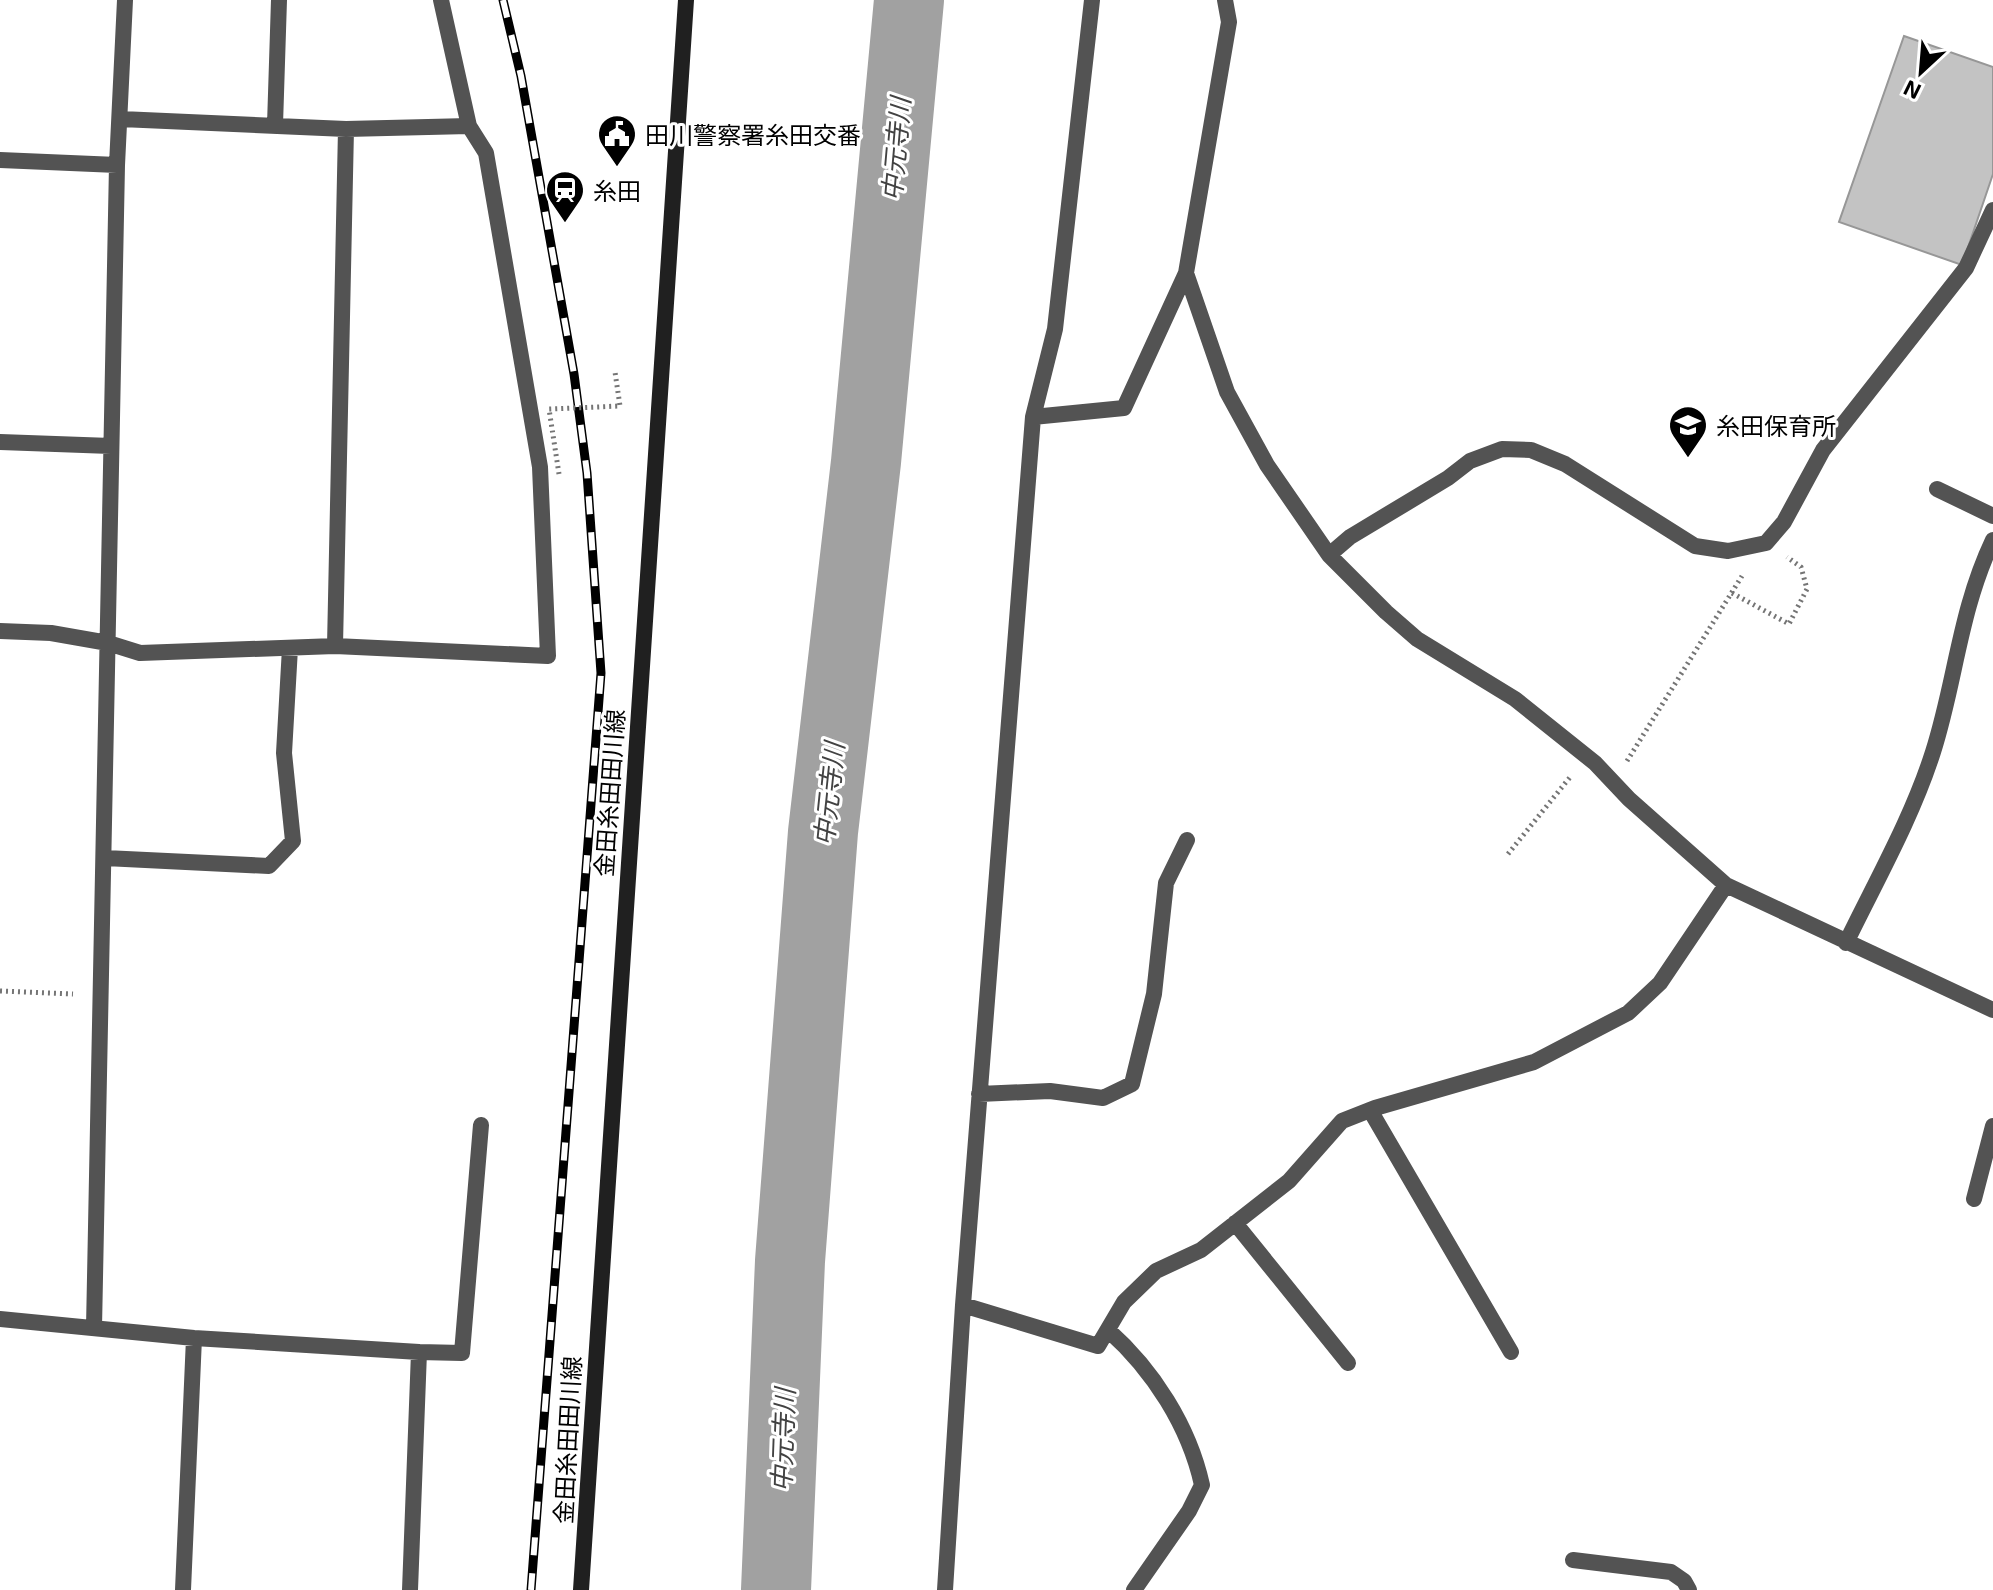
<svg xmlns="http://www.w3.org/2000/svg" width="1993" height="1590" font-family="'Exo 2','Noto Sans JP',sans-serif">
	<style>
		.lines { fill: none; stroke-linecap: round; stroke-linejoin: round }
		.river { stroke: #a1a1a1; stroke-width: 70 }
		.building { fill: #c3c3c3; stroke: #979797; stroke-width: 2 }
		.path { stroke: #757575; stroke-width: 5; stroke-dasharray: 2 4; stroke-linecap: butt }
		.service { stroke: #535353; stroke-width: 16 }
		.minor { stroke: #535353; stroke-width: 16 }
		.secondary { stroke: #202020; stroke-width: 16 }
		.rail-casing { stroke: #000; stroke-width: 9 }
		.rail { stroke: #fff; stroke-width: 6; stroke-dasharray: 18; stroke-linecap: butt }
		.path-bridge { stroke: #757575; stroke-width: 5; stroke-dasharray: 2 4; stroke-linecap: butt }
		.labels { text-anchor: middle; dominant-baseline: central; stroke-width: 6; stroke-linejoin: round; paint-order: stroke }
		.poi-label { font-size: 24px; fill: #000; stroke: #fff; text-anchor: start }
		.street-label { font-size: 24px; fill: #000; stroke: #fff }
		.water-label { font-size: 26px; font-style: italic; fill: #424242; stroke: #fff }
	</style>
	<rect width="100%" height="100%" fill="#fff"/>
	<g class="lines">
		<!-- river -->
		<path class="river" d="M776,1590L790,1261L823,832L866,462L909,0"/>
	</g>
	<!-- building -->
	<path class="building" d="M1904,36L1993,67V174L1962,265L1839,222Z"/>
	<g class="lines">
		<!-- path -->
		<path class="path" d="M1732,593L1789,624L1807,589L1801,567L1787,557
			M1627,761L1742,576
			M1508,854L1571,776
			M0,991L73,994"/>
		<!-- service -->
		<path class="service" d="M1937,489L1993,516
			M1573,1560L1671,1572L1684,1581L1689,1590"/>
		<!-- minor -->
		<path class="minor" d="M441,0L469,126
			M121,119L346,129L469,126L486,153L540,467L548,656L335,646
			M275,125L279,0
			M0,160L117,165
			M1186,273L1227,392L1267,465L1329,555L1386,612L1417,639L1515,699L1595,763L1629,799L1726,885L1993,1010
			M1033,417L1055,329L1092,0
			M0,442L111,446
			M1329,555L1350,537L1448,478L1470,461L1502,449L1531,450L1565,464L1695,546L1728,551L1766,543L1784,522L1823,450L1966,268L1993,210
			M0,631L51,633L108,643L140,653L335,646L346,129
			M105,858L269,866L293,841L284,753L290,648
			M1846,943C1876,881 1912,818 1933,752C1956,680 1959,612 1993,540
			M979,1094L1050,1091L1103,1098L1132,1084L1154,994L1166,883L1187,840
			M1370,1110L1511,1352
			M1974,1199L1993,1126
			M1235,1223L1348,1363
			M963,1305L1098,1346L1124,1302L1156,1271L1201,1250L1289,1181L1342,1121L1375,1108L1534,1062L1628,1013L1660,983L1726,885
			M0,1319L194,1338L419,1352L410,1590
			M94,1328L117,165L125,0
			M1108,1330C1153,1370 1189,1426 1202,1485L1189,1511L1134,1590
			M419,1352L462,1353L481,1125
			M183,1590L194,1338
			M945,1590L963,1305L1033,417L1124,408L1186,273L1229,22L1225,0"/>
		<!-- secondary -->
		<path class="secondary" d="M581,1590L686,0"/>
		<!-- rail casing -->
		<g class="rail-casing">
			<path id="rail" d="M503,0L521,76L574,374L587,473L601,673L531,1590"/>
		</g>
		<!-- rail -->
		<use href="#rail" class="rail"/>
		<!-- path-bridge -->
		<path class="path-bridge" d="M559,474L549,409L620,406L615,372"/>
	</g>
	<!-- icons -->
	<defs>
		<g id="civic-pin" transform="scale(2)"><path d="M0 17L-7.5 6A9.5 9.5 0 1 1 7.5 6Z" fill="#000" stroke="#fff"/><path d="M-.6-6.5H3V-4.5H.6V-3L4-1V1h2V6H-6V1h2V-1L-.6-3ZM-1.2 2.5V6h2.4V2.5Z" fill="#fff"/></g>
		<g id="station-pin" transform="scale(2)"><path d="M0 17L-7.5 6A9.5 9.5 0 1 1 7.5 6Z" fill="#000" stroke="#fff"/><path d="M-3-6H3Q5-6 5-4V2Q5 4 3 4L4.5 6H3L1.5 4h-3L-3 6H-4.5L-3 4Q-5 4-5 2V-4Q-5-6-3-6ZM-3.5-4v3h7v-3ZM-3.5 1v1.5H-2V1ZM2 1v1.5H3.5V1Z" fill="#fff"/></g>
		<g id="school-pin" transform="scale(2)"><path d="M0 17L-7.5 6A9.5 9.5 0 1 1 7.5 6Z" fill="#000" stroke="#fff"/><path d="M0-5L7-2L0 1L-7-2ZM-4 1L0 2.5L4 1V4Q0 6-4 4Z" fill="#fff"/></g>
	</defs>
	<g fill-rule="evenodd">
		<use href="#civic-pin" x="617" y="134"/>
		<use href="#station-pin" x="565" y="190"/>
		<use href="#school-pin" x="1688" y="425"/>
	</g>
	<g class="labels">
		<!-- poi labels -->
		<g class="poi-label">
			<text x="645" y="134">田川警察署糸田交番</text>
			<text x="593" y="190">糸田</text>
			<text x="1716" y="425">糸田保育所</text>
		</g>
		<!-- street labels -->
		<g class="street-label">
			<text transform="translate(609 793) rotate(-86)">金田糸田田川線</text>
			<text transform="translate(567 1440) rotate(-87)">金田糸田田川線</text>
		</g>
		<!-- water labels -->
		<g class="water-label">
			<text transform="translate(895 149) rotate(-85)">中元寺川</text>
			<text transform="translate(828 794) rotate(-84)">中元寺川</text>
			<text transform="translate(782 1440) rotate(-88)">中元寺川</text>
		</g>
	</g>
	<!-- north arrow -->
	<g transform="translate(1921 72) rotate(206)" stroke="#ffffff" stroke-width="6" paint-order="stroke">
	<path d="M0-6L14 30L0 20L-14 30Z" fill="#000000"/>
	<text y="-12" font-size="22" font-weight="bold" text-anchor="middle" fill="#000000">N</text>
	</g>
</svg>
